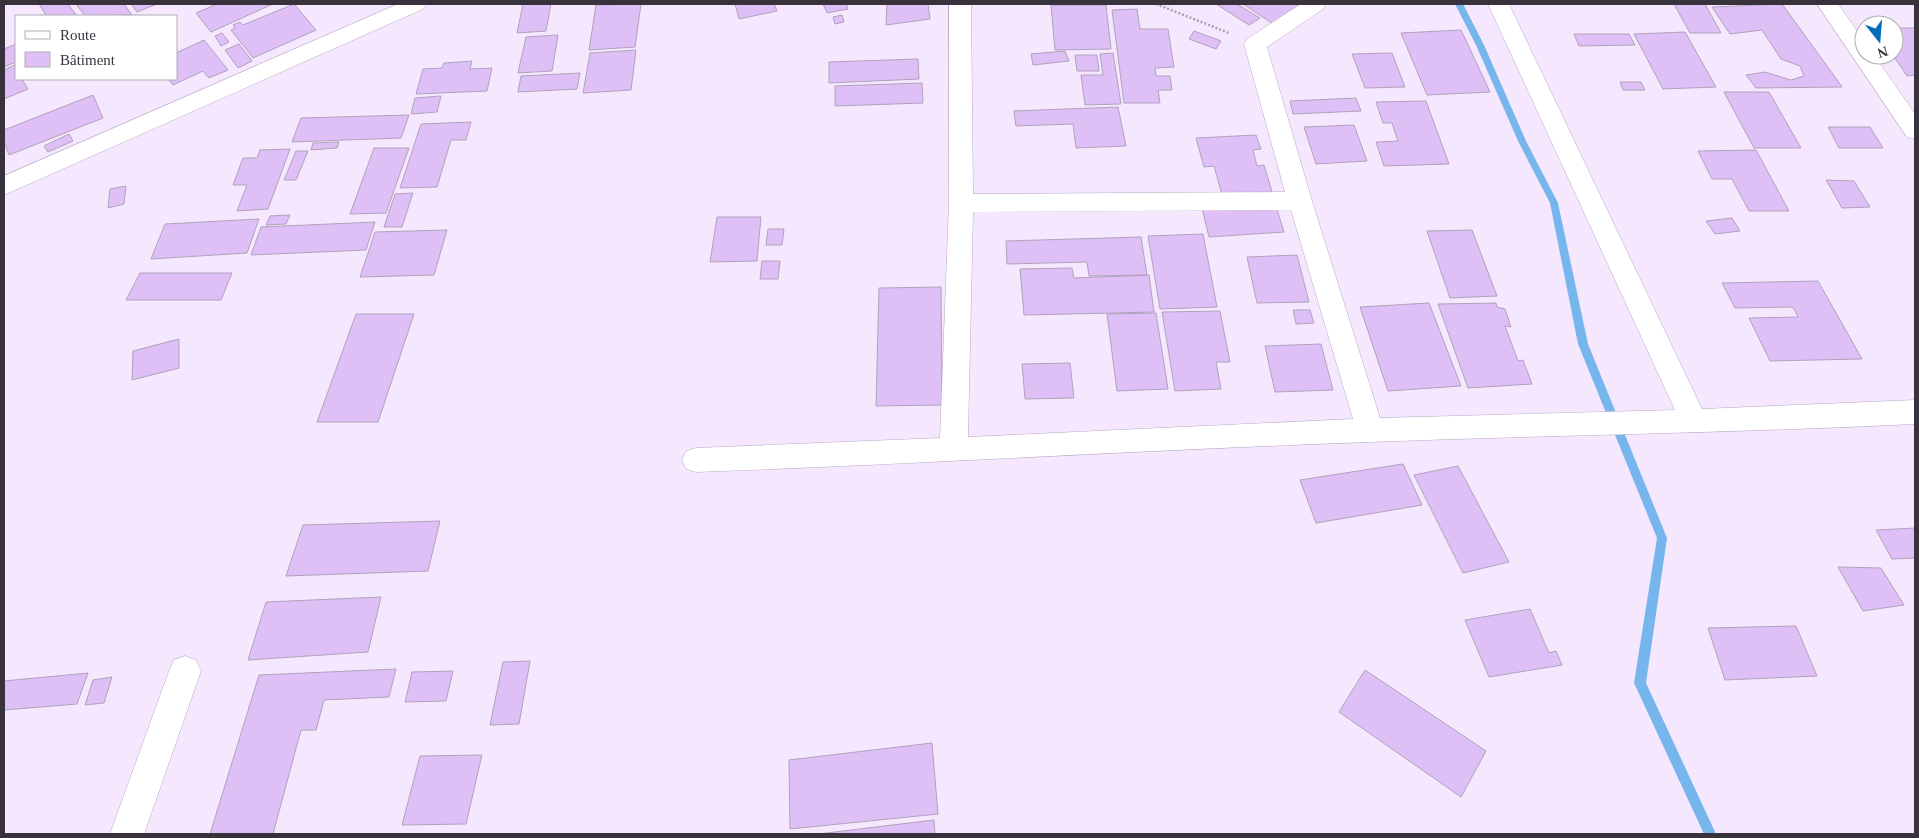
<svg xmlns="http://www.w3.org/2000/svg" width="1919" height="838" font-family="Georgia,serif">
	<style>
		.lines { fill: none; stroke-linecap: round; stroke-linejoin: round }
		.stream { fill: #77b6ed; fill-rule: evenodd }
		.building { fill: #debff6; stroke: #b0a2bb }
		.minor-casing { stroke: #b7a8c2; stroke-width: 1 }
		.path { stroke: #a89fb0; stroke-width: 2.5; stroke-dasharray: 2 2; stroke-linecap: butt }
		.minor { fill: #fff; fill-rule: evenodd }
	</style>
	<rect width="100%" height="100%" fill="#f5e8fe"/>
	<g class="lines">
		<!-- stream -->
		<path class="stream" d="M1455,4H1463L1484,45L1526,141L1558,203L1588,344L1667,538L1646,683L1716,834H1704L1634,683L1657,538L1578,344L1550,203L1518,141L1476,45Z"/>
	</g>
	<!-- building -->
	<path class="building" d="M39,4H68L77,16H44L46,15Z
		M76,4H124L132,15L85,16Z
		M131,4H157L137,12Z
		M217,4H273L211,32L196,13Z
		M294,4L316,30L253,58L231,30L235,28L233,25L240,22L243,25Z
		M523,4H551L546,31L517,33Z
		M641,4L635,47L589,50L596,5Z
		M735,4H774L777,11L739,19Z
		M823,4H846L848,9L827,13Z
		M887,4H928L930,19L886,25Z
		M1216,4H1237L1260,18L1249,25Z
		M1243,4H1305L1273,24Z
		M1674,4H1705L1721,33H1690Z
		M1782,4L1835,77L1842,87L1756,88L1746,75L1765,72L1791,80L1804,76L1800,66L1781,59L1762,30L1730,34L1712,7Z
		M1051,5H1106L1111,49L1055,50Z
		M1137,9L1140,29H1168L1174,67L1155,68L1156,76H1170L1172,90H1158L1160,103H1124L1112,10Z
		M842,15L844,22L835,24L833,17Z
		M1894,28H1915V75L1907,76L1893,55Z
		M1461,30L1490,92L1427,95L1401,33Z
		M1194,31L1221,41L1216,49L1189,39Z
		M1685,32L1716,87L1663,89L1634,34Z
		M222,33L229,42L221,46L215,36Z
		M1574,34H1629L1635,45L1579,46Z
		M558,35L552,71L518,73L526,37Z
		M204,40L228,70L209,78L203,71L173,85L168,79H176V53Z
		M16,44V62L4,67V49Z
		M239,44L252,61L238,68L225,50Z
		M636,50L631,90L583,93L590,53Z
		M1065,51L1069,61L1033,65L1031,54Z
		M1113,53L1121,104L1085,105L1081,75H1103L1100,54Z
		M1392,53L1405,87L1365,88L1352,54Z
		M1075,55H1097L1099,71H1077Z
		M918,59L919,79L829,83V62Z
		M472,61L470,69L492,68L487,91L416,94L423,69L442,68L444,63Z
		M15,65L16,79H22L28,89L4,99V70Z
		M580,73L577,89L518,92L521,76Z
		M1620,82H1641L1645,90H1623Z
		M922,83L923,103L835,106V86Z
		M1724,92H1769L1801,148H1754Z
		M93,95L103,118L9,155L4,142V130Z
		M441,96L437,112L411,114L415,98Z
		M1356,98L1361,111L1293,114L1290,101Z
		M1426,101L1449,164L1384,166L1376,142L1398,141L1392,123H1383L1376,102Z
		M1118,107L1126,146L1076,148L1073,124L1016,126L1014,111Z
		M409,115L401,138L292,142L301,118Z
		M471,122L466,140H451L437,187L400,188L421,124Z
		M1354,125L1367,161L1316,164L1304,127Z
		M1828,127H1870L1883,148H1839Z
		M69,134L73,141L48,152L44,146Z
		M1256,135L1261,149L1253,150L1257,166L1264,165L1273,195L1223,198L1214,166L1204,167L1196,138Z
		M339,142L337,148L311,150L313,143Z
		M374,148H409L386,213L350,214Z
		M290,149L268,209L237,211L247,185H233L243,158H257L260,150Z
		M1756,150L1789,211H1749L1732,179H1712L1698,151Z
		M296,151H308L296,180H284Z
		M1826,180L1854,181L1870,207L1842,208Z
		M126,186L124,204L108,208L110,189Z
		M413,193L402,227H384L395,194Z
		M1275,203L1284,232L1209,237L1202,208Z
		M290,215L286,224L266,225L270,216Z
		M717,217H761L757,261L710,262Z
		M1732,218L1740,231L1715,234L1706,221Z
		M259,219L247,253L151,259L165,224Z
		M375,222L366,250L251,255L261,227Z
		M768,229H784L782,245H766Z
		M447,230L434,275L360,277L375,232Z
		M1472,230L1497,296L1450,298L1427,231Z
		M1203,234L1217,307L1160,309L1148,236Z
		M1141,237L1147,275L1089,276L1087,262L1007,264L1006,241Z
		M1297,255L1309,302L1257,303L1247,257Z
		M762,261H780L778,279H760Z
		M1072,268L1074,278L1149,275L1154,312L1024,315L1020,269Z
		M140,273H232L221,300H126Z
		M1818,281L1862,359L1770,361L1749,318L1798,317L1793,307L1735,308L1722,283Z
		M941,287L942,405L876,406L879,288Z
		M1429,303L1461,386L1388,391L1360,307Z
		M1496,303L1497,307L1505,309L1511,327L1505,326L1518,361L1523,360L1532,384L1468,388L1438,304Z
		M1293,310H1310L1314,323L1296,324Z
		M1220,311L1230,362H1216L1221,389L1175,391L1162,312Z
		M1156,313L1168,389L1117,391L1107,314Z
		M356,314H414L378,422H317Z
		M179,339V368L132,380L133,351Z
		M1321,344L1333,390L1275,392L1265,346Z
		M1070,363L1074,398L1025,399L1022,364Z
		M1403,464L1422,505L1316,523L1300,480Z
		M1458,466L1509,562L1463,573L1414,475Z
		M440,521L428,571L286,576L303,525Z
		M1915,528V558L1892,559L1876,530Z
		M1838,567L1881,568L1904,605L1863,611Z
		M381,597L368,652L248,660L266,602Z
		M1530,609L1549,653L1556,651L1562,665L1489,677L1465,620Z
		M1796,626L1817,676L1725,680L1708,628Z
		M530,661L519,724L490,725L503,662Z
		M396,669L389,697L324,700L316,730H301L273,834H210L259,675Z
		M1365,670L1486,751L1461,797L1339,712Z
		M453,671L446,701L405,702L412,672Z
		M88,673L77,704L4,710V681Z
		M112,677L104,703L85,705L93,680Z
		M932,743L938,814L790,829L789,760Z
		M482,755L466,824L402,825L420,756Z
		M934,820L935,834H818Z"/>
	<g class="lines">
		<!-- minor casing -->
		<g class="minor-casing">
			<path id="minor" d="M398,4H427L423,9L4,195V176Z
				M949,4H971L973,194L1285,192L1244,44L1247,39L1301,4H1326L1323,9L1267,47L1312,201L1380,418L1675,410L1488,4H1509L1702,409L1915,400V424C1734,433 1552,435 1370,442C1145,450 921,464 696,472L686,469L682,460L686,451L696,448L940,438L949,203ZM1291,210L1353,419L968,437L973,212Z
				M1817,4H1838L1864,41V55H1874L1915,114V139L1907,137Z
				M185,656L196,660L201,671L144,834H110L169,671L174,660Z"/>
		</g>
		<!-- path -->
		<path class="path" d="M1156,4L1229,33"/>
		<!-- minor -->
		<use href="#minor" class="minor"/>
	</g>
	<!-- border -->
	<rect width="1919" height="838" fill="none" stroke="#37323c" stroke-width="10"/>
	<!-- legend -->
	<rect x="15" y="15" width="162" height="65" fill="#ffffff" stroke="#afadb1"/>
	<rect x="25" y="31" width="25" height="8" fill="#ffffff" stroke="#afadb1"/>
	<text x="60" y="40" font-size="15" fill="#37323c">Route</text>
	<rect x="25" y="52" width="25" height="15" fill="#debff6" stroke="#afadb1"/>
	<text x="60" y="65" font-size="15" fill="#37323c">Bâtiment</text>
	<!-- north arrow -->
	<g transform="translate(1879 40) rotate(163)"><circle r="24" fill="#ffffff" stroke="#afadb1"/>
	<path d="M0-4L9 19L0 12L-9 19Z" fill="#026eb9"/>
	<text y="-8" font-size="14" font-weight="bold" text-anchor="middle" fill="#37323c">N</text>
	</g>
</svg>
